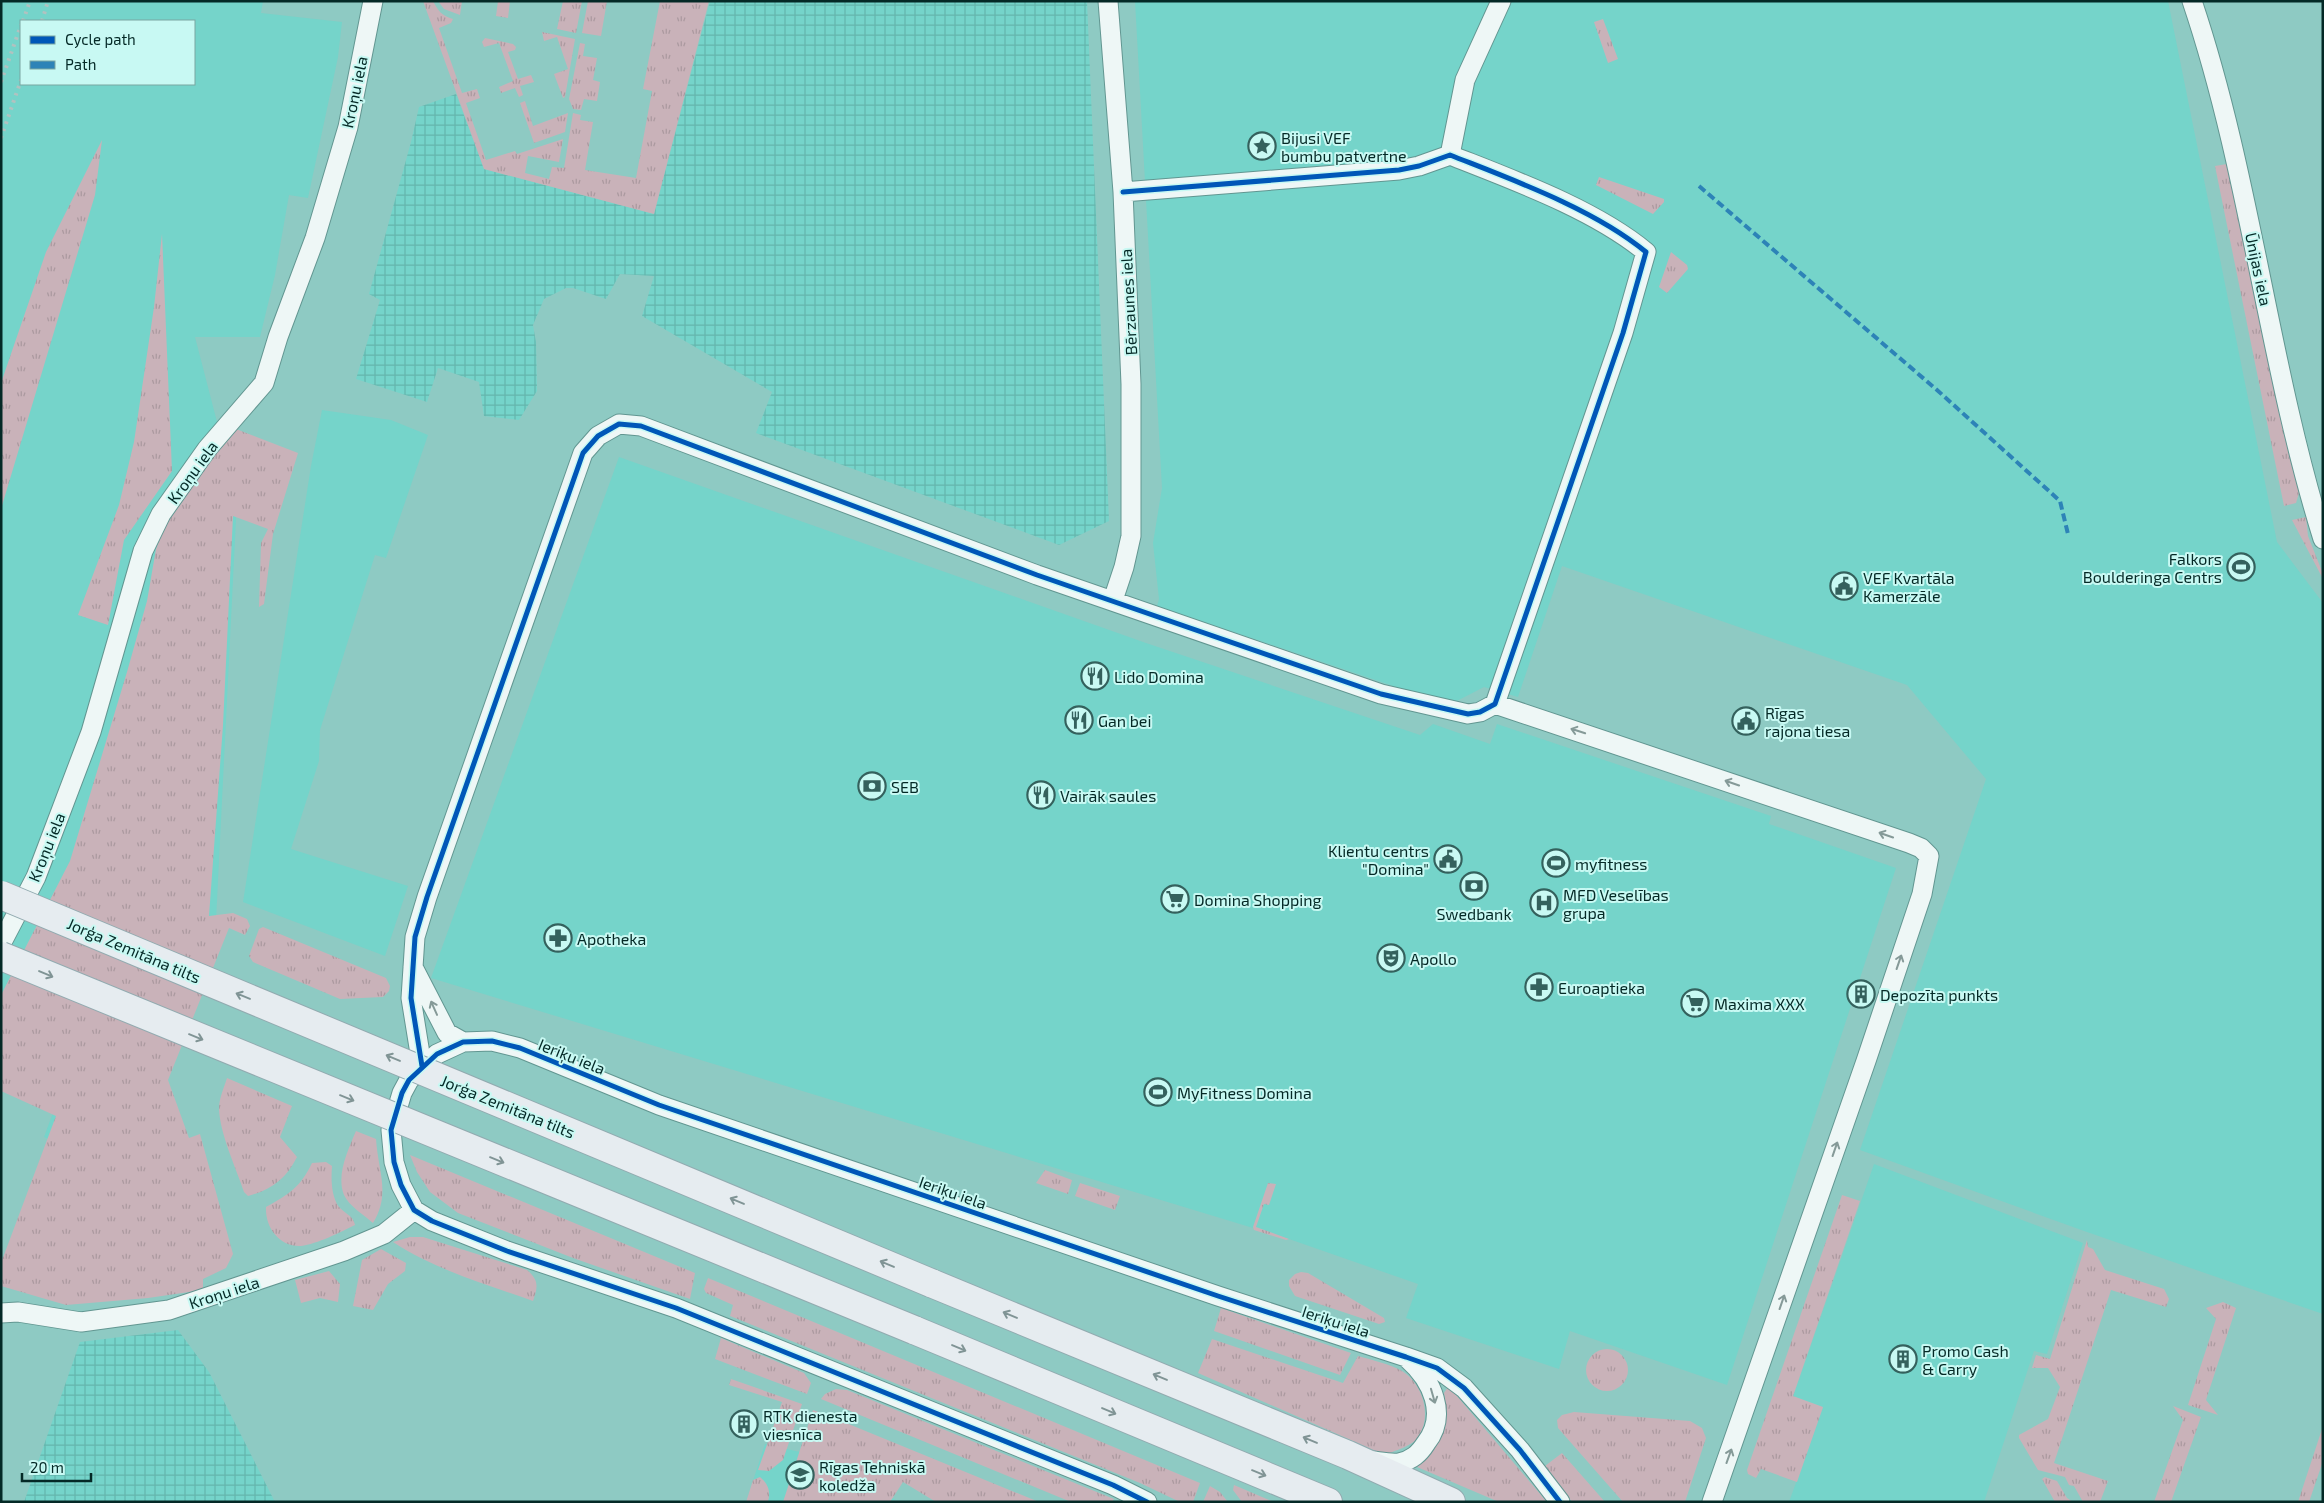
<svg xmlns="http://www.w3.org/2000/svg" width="2324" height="1503" font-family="'Exo 2',sans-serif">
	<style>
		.built { fill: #75d4ca; fill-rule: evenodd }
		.industrial { fill: url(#industrial-grid) }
		.grass { fill: url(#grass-tufts) }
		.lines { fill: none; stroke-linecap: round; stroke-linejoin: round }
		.minor-casing { stroke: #629691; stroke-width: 21 }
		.primary-casing { stroke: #92abb0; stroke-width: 30 }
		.minor { stroke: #eef7f6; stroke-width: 19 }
		.primary { stroke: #e6ecf0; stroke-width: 28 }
		.rail { stroke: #b1c2c0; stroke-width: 4; stroke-dasharray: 2.5 5; stroke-linecap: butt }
		.primary-bridge-casing { stroke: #92abb0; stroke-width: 30; stroke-linecap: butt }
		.primary-bridge { stroke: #e6ecf0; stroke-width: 28 }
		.quiet { stroke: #2d83b7; stroke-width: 4; stroke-dasharray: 8 4; stroke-linecap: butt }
		.cycleway-casing { stroke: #c8f9f3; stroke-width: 8 }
		.cycleway { stroke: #0057b8; stroke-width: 5 }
		.oneway { stroke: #859a98 }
		.oneway2 { stroke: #809495 }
		.labels { text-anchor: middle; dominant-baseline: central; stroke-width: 4; stroke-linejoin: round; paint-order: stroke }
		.street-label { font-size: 16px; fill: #042926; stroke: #c8f9f3 }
		.poi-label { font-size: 16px; fill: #042926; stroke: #c8f9f3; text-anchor: start }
	</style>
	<defs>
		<pattern id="industrial-grid" width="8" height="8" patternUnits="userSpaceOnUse" patternTransform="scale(1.25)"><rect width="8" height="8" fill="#75d4ca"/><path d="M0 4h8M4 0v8" fill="none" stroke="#64b6ad"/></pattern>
		<pattern id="grass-tufts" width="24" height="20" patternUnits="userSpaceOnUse" patternTransform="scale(1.25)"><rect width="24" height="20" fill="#c9b2b9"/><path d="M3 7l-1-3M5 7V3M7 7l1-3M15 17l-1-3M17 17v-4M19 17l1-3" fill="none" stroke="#ab999f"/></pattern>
	</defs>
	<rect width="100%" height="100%" fill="#8ecac3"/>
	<!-- built -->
	<path class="built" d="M1,1H263L261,13L342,22L338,57L308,198L289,195L275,275L260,337H195L237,499L216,921L161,1074L173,1198L44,1137L84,1029L1,993ZM21,21H194V84H21Z
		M1135,1H2168L2277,542L2323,603V1314L2087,1232L1860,1150L1986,779L1907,685L1562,566L1518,697L1484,687L1449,705L1157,606L1159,599L1153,543L1162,488Z
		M322,410L391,420L428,435L386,558L375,555L320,730L319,761L291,849L408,886L385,956L243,902L311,466Z
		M619,457L1146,643L1420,735L1433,724L1490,744L1497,724L1771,816L1769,824L1896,868L1727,1385L1570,1331L1559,1369L1406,1318L1418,1284L1289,1239L431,978Z
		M1874,1164L2083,1243L2047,1354L2034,1351L1984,1502H1789L1823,1408L1793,1397Z
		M765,1444L800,1452L896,1500L746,1502Z"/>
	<!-- industrial -->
	<path class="industrial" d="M710,1H1087L1109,521L1059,545L756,433L772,392L642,316L654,276L620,274L606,299L573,288H566L544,299L533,325L536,342L537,391L519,420L484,416L479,382L438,368L427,402L356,379L380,300L369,294L411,142L419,107L456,94L484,169L654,214Z
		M178,1330L209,1372L275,1502H24L80,1342Z"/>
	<!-- grass -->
	<path class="grass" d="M423,1H433C438,11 442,16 453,19L451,23L439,28L462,93L477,89L480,98L466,103L486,160L515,151L517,154L563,139L559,162L528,156L525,173L549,179L552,167L564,168L573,113L581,115L580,120L593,122L585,170L636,178L652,91L643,89L660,1H709L654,214L484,169Z
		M438,1H462L460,15L444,9Z
		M498,1H510L508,18L496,16Z
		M563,1H582L576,33L557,29Z
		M588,1H607L601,36L582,33Z
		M1603,19L1618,59L1608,63L1594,22Z
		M542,32L575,39L565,97L563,98L554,74L568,69L557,37L544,41Z
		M485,38L513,44L516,47L515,50L508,52L518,79L531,75L534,82L520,86L523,95L519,97L515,88L501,93L499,87L513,81L499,43L484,47L482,42Z
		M580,43L585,44L583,56L597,58L593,80L600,82L597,101L584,99L581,110L573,109L569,99Z
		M525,101L533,126L568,113L565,132L534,143L520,103Z
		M102,140L95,195L1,509V383L46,252Z
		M2227,164L2299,493L2296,503L2284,506L2215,166Z
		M1599,177L1664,199V202L1653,214L1596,185Z
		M162,234L172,471L124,540L108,625L78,615L119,505L134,442L154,307Z
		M1671,252L1687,265L1688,269L1667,293L1659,287Z
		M236,429L298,453L273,534L264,604L259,607L261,543L268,529L233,516L223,725L209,916L233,913L247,919L250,926L245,935L229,928L168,1080L189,1138L200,1134L233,1254L226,1268L203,1279V1290L148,1298L66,1305L1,1286V1263L56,1116L1,1091V995L70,861L127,672L147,601L156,549L163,528L207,462Z
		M2306,517L2308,536L2323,574V579L2292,520Z
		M263,927L386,978L390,986L389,991L383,997L340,999L253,962L249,956L259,929Z
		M227,1078L292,1106L280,1137L297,1157C286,1179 271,1190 248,1196L244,1192C236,1168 220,1134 219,1109C219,1098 224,1088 227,1078Z
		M356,1131L376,1139C378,1171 391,1194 373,1223C364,1215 349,1206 344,1195C336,1175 348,1150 356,1131Z
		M410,1155L695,1273L690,1299L573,1258L458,1213L430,1192L417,1172Z
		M326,1162L332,1166C331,1178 331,1196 339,1207C345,1214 353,1215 355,1225C341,1232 317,1244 301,1246C279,1247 265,1227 266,1207C289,1194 300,1188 312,1163Z
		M1045,1170L1072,1180L1068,1194L1036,1183Z
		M1080,1183L1120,1196L1115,1210L1075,1196Z
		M1268,1183L1276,1184L1269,1205L1264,1204L1256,1227L1289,1239L1286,1240L1254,1230L1253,1227Z
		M1842,1195L1860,1201L1793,1396L1823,1407L1797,1482L1761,1469L1756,1478L1748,1474L1747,1470Z
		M410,1237H423L527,1270C539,1280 538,1287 533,1301C485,1284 436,1270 393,1242Z
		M2087,1240L2088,1247L2093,1249L2105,1270L2164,1289L2169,1299L2166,1307L2111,1290L2054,1463L2108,1481L2100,1502H2083L2074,1486L2069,1485L2065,1477L2038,1470L2019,1438V1435L2048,1419L2060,1387L2048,1368H2032L2036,1355L2050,1359Z
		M381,1249L406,1263L405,1271L388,1284L373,1310L353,1306L362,1260Z
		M329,1271L340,1284L338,1302L320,1298L301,1303L295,1280Z
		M1301,1272L1308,1273L1384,1318L1385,1322L1379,1324L1295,1296L1289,1286V1280L1295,1274Z
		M708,1278L1200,1483L1193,1502H1180L1140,1483L730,1316L733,1305L706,1293L704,1289Z
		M2223,1302L2236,1308L2206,1400L2218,1415L2188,1405L2216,1319L2206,1308Z
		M1221,1308L1351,1353L1340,1375L1214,1331Z
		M721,1338L804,1373L811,1383L807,1394L715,1359Z
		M1212,1339L1343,1383L1358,1356C1372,1360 1390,1364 1402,1371C1423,1384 1432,1415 1419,1436C1413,1446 1396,1450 1385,1455L1198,1373Z
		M1586 1370a21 21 0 1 1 42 0a21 21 0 1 1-42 0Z
		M731,1379L802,1404L783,1460L769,1471L758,1470L782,1402L729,1385Z
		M1448,1387L1451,1389L1547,1502H1499L1417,1467C1441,1447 1450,1423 1444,1393Z
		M836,1389L847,1390L1114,1499L1112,1502H1071L821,1399L825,1394Z
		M2173,1406L2201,1417L2171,1502H2154L2183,1420Z
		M813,1410L829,1416L1039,1502H936L903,1482L890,1502H783Z
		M1574,1412L1690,1421L1702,1428L1706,1438L1685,1502H1623L1558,1428L1557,1420L1562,1415Z
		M2323,1426V1461L2309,1502H2298Z
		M1562,1453L1605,1502H1572L1545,1466Z
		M760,1477C768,1484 771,1491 768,1502H746L753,1480Z
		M2045,1477L2057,1481L2067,1498L2073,1502H2055L2042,1479Z
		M1234,1485L1274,1502H1242L1233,1490Z
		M1210,1486L1220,1492L1228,1502H1203Z"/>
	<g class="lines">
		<!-- minor casing -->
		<g class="minor-casing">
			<path id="minor" d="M1108,1L1123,192L1131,384V536L1124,567L1113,600
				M2192,1C2251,176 2268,363 2323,539
				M1450,155L1465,80L1501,1
				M1495,704L1909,843L1921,848L1929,856L1922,894L1866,1061L1712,1502
				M1,944L36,877L91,732L143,551L161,514L207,449L264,383L278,337L315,238L348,127L373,1
				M413,967L447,1033L463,1042
				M422,1066L411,998L415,937L427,897L583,453L598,436L619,424L641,426L1037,575L1381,694L1468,714L1480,712L1495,704L1623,333L1646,252C1594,209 1513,180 1450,155L1419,166L1399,170L1123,192
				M1,1313L18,1312L81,1322L169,1310L344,1251L384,1234L414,1210
				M1373,1461C1381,1462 1391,1464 1399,1463C1412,1460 1419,1454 1426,1443C1448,1415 1432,1380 1408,1359
				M1147,1502L1113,1485L676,1308L507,1251L432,1221L414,1210L401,1185L394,1162L391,1130L402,1093L409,1080L437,1054L463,1042L492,1041L520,1048L659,1105L1218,1296L1406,1357L1437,1368L1464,1388L1520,1450L1560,1502"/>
		</g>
		<!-- primary casing -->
		<g class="primary-casing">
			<path id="primary" d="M931,1283L1348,1455L1451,1502
				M914,1330L1328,1502"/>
		</g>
		<!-- minor -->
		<use href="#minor" class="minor"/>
		<!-- primary -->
		<use href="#primary" class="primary"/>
		<!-- rail -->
		<path class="rail" d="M23,21L30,1
			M42,21L48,1
			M1,82L21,25
			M1,138L21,80"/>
		<!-- primary-bridge casing -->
		<g class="primary-bridge-casing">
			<path id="primary-bridge" d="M1,895L931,1283
				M1,956L914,1330"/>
		</g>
		<!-- primary-bridge -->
		<use href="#primary-bridge" class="primary-bridge"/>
		<!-- quiet -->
		<path class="quiet" d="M1699,186L1937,390L2060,501L2068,534"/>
		<!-- cycleway casing -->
		<g class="cycleway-casing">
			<path id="cycleway" d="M422,1066L411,998L415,937L427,897L583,453L598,436L619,424L641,426L1037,575L1381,694L1468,714L1480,712L1495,704L1623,333L1646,252C1594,209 1513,180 1450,155L1419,166L1399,170L1123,192
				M1147,1502L1113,1485L676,1308L507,1251L432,1221L414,1210L401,1185L394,1162L391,1130L402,1093L409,1080L437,1054L463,1042L492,1041L520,1048L659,1105L1218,1296L1406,1357L1437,1368L1464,1388L1520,1450L1560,1502"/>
		</g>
		<!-- cycleway -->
		<use href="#cycleway" class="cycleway"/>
	</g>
	<!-- one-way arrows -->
	<defs><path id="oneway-shaft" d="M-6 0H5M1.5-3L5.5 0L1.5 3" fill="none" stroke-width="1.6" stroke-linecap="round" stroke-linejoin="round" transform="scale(1.25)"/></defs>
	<g class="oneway">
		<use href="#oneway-shaft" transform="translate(1578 731) rotate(-162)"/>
		<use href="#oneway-shaft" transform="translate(1732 783) rotate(-161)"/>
		<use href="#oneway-shaft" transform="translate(1886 835) rotate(-161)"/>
		<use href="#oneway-shaft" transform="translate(1899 962) rotate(-71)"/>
		<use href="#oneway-shaft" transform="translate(434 1008) rotate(-114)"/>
		<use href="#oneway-shaft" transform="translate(1835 1149) rotate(-71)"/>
		<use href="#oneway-shaft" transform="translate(1782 1302) rotate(-71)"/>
		<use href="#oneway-shaft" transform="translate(1433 1396) rotate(74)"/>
		<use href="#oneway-shaft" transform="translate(1729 1456) rotate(-70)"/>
	</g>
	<g class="oneway2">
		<use href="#oneway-shaft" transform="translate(46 974) rotate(23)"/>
		<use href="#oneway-shaft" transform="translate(243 996) rotate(-158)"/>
		<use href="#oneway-shaft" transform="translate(196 1037) rotate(22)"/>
		<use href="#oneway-shaft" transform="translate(393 1058) rotate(-157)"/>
		<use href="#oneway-shaft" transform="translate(347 1098) rotate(22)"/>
		<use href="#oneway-shaft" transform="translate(497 1160) rotate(22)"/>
		<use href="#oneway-shaft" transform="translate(737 1201) rotate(-157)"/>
		<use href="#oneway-shaft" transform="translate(887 1264) rotate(-157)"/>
		<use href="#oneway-shaft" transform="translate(1010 1315) rotate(-157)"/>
		<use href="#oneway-shaft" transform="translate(959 1348) rotate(23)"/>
		<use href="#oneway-shaft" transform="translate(1160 1377) rotate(-157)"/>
		<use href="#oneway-shaft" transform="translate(1109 1411) rotate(23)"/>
		<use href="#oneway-shaft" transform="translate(1310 1440) rotate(-157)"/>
		<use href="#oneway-shaft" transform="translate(1259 1473) rotate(22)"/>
	</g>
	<!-- icons -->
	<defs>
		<g id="sight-ring" transform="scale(1.4375)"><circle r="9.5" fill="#c8f9f3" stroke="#34615d" stroke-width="1.5"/><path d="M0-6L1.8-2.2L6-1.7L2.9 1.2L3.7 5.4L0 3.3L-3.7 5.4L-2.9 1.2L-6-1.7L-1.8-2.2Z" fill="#34615d"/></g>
		<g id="stadium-ring" transform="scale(1.4375)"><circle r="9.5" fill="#c8f9f3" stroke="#34615d" stroke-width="1.5"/><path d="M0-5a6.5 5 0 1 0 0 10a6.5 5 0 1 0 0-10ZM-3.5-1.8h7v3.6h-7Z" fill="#34615d"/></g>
		<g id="civic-ring" transform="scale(1.4375)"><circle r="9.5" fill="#c8f9f3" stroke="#34615d" stroke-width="1.5"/><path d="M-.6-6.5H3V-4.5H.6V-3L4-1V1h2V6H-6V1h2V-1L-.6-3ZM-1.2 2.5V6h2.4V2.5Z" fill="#34615d"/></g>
		<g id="restaurant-ring" transform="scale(1.4375)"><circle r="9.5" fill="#c8f9f3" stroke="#34615d" stroke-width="1.5"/><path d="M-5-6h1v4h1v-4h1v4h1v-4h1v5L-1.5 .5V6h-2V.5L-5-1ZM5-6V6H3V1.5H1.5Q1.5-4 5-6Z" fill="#34615d"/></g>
		<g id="bank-ring" transform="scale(1.4375)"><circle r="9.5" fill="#c8f9f3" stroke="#34615d" stroke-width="1.5"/><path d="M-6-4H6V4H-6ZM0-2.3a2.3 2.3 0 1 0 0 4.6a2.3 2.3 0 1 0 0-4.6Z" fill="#34615d"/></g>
		<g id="supermarket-ring" transform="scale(1.4375)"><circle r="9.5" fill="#c8f9f3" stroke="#34615d" stroke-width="1.5"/><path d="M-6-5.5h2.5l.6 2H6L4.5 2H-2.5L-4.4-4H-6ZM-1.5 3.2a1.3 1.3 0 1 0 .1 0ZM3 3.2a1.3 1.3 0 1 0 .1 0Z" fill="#34615d"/></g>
		<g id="hospital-ring" transform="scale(1.4375)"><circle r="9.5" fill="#c8f9f3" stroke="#34615d" stroke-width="1.5"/><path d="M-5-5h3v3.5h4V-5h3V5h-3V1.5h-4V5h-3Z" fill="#34615d"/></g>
		<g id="pharmacy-ring" transform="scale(1.4375)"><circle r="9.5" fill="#c8f9f3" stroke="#34615d" stroke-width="1.5"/><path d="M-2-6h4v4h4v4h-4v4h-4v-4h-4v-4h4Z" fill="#34615d"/></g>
		<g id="theatre-ring" transform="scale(1.4375)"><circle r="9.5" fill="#c8f9f3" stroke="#34615d" stroke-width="1.5"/><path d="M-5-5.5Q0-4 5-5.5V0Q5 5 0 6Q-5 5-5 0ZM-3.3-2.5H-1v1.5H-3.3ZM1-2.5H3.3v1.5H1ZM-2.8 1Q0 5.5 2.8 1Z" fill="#34615d"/></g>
		<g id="building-ring" transform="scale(1.4375)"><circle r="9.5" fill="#c8f9f3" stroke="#34615d" stroke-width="1.5"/><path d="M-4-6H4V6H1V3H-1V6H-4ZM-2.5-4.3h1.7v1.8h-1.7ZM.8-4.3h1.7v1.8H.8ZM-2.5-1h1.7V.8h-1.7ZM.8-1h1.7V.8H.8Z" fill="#34615d"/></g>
		<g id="school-ring" transform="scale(1.4375)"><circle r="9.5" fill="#c8f9f3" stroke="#34615d" stroke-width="1.5"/><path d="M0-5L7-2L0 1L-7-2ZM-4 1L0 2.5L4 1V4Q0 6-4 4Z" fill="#34615d"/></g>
	</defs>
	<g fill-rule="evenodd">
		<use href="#sight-ring" x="1262" y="146"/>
		<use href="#stadium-ring" x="2241" y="567"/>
		<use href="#civic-ring" x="1844" y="586"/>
		<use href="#restaurant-ring" x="1095" y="676"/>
		<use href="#restaurant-ring" x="1079" y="720"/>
		<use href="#civic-ring" x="1746" y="721"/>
		<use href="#bank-ring" x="872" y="786"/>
		<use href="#restaurant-ring" x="1041" y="795"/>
		<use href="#civic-ring" x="1448" y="859"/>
		<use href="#stadium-ring" x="1556" y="863"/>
		<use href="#bank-ring" x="1474" y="886"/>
		<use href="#supermarket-ring" x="1175" y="899"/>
		<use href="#hospital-ring" x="1544" y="903"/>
		<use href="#pharmacy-ring" x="558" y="938"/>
		<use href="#theatre-ring" x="1391" y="958"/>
		<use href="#pharmacy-ring" x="1539" y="987"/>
		<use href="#building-ring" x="1861" y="994"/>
		<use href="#supermarket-ring" x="1695" y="1003"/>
		<use href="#stadium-ring" x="1158" y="1092"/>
		<use href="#building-ring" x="1903" y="1359"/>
		<use href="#building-ring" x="744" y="1424"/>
		<use href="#school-ring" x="800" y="1475"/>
	</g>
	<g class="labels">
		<!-- street labels -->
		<g class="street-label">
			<text transform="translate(354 92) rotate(-78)">Kroņu iela</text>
			<text transform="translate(2259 269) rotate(78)">Ūnijas iela</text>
			<text transform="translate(1128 302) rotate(-93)">Bērzaunes iela</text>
			<text transform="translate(192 472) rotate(-54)">Kroņu iela</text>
			<text transform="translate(46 847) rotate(-68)">Kroņu iela</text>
			<text transform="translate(134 950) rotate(23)">Jorģa Zemitāna tilts</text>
			<text transform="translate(572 1056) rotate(22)">Ieriķu iela</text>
			<text transform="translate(508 1106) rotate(22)">Jorģa Zemitāna tilts</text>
			<text transform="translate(953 1192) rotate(19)">Ieriķu iela</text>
			<text transform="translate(224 1292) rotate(-18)">Kroņu iela</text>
			<text transform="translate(1336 1321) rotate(18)">Ieriķu iela</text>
		</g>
		<!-- poi labels -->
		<g class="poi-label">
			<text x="1281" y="137">Bijusi VEF<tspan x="1281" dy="18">bumbu patvertne</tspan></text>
			<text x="2222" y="558" text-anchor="end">Falkors<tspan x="2222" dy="18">Boulderinga Centrs</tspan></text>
			<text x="1863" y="577">VEF Kvartāla<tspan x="1863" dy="18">Kamerzāle</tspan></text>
			<text x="1114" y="676">Lido Domina</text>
			<text x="1765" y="712">Rīgas<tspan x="1765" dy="18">rajona tiesa</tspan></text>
			<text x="1098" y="720">Gan bei</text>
			<text x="891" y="786">SEB</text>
			<text x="1060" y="795">Vairāk saules</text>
			<text x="1429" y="850" text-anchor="end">Klientu centrs<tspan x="1429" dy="18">"Domina"</tspan></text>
			<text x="1575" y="863">myfitness</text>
			<text x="1563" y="894">MFD Veselības<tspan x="1563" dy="18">grupa</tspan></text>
			<text x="1194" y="899">Domina Shopping</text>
			<text x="1474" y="913" text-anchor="middle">Swedbank</text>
			<text x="577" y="938">Apotheka</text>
			<text x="1410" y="958">Apollo</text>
			<text x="1558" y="987">Euroaptieka</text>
			<text x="1880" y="994">Depozīta punkts</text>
			<text x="1714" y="1003">Maxima XXX</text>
			<text x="1177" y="1092">MyFitness Domina</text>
			<text x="1922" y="1350">Promo Cash<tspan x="1922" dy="18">&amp; Carry</tspan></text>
			<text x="763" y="1415">RTK dienesta<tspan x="763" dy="18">viesnīca</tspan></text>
			<text x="819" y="1466">Rīgas Tehniskā<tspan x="819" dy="18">koledža</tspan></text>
		</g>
	</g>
	<!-- border -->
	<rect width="2324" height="1503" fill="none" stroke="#042926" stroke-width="5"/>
	<!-- legend -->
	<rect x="20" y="20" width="175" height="65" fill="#c8f9f3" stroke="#7aa6a1"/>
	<rect x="30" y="36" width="25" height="8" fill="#0057b8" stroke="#7aa6a1"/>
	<text x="65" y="45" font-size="15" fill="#042926">Cycle path</text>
	<rect x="30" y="61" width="25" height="8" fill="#2d83b7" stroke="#7aa6a1"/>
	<text x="65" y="70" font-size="15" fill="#042926">Path</text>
	<!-- scale -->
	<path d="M22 1473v8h69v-8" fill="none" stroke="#042926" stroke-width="2.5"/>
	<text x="30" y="1473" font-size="15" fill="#042926" stroke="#c8f9f3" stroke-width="4" paint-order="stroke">20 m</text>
</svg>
